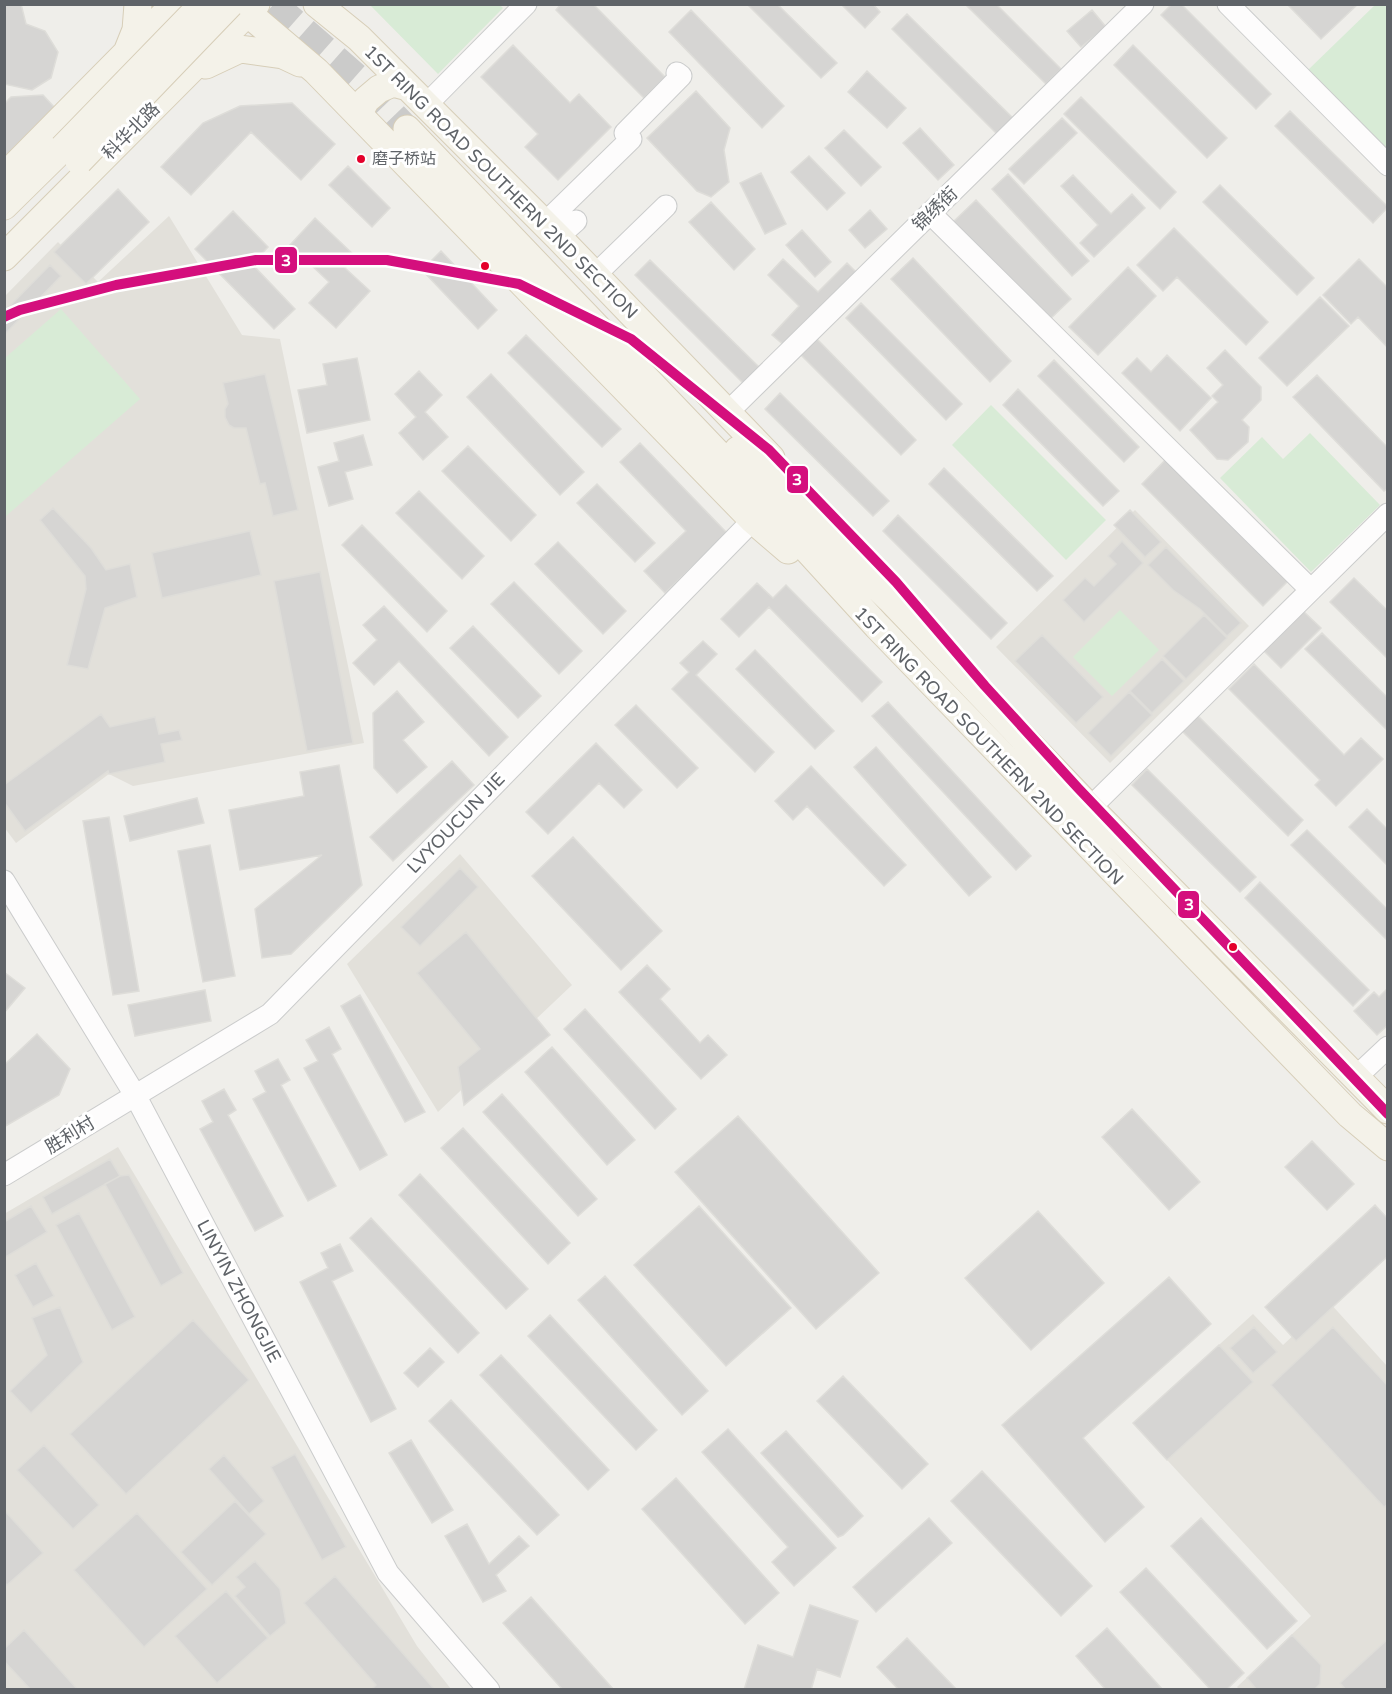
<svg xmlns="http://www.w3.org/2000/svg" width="1392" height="1694" font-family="'Varela Round','Noto Sans SC',sans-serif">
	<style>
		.education { fill: #e2e0da }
		.green { fill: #d8ebd6 }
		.building { fill: #d6d5d3; stroke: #deddd9; stroke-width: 1.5 }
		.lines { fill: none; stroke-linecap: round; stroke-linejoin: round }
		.major-tunnel { stroke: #cbcbca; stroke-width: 27; stroke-dasharray: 27 14; stroke-linecap: butt }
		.minor-casing { stroke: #cbcccc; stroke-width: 23 }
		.major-casing { stroke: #d7ceb8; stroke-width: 29 }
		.minor { stroke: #fdfcfc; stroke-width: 21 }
		.major { stroke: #f4f2e9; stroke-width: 27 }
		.major-bridge-casing { stroke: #d7ceb8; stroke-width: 29; stroke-linecap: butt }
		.major-bridge { stroke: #f4f2e9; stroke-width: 27 }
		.metro-1-casing { stroke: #fff; stroke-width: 15 }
		.metro-1 { stroke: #d40f7d; stroke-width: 10 }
		.bus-dot { fill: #e4002b; stroke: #fff; stroke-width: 2 }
		.labels { text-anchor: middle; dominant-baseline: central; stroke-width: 6; stroke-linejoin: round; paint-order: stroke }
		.bus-label { font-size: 16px; fill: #5f6368; stroke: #fff; text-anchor: start }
		.street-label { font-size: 18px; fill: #5f6368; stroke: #fff }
		.line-badge { stroke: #fff; stroke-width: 2 }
		.badge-label { font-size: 16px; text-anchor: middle; font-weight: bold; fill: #fff }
	</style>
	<rect width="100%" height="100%" fill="#efeeea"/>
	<!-- education -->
	<path class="education" d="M169,216L242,335L280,339L364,743L133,786L109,774L16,843L4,827V297L58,242L98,282Z
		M1135,510L1249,626L1110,763L996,647Z
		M460,854L572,985L438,1112L347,964Z
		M118,1147L417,1646L451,1689H5L4,1214Z
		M1329,1302L1387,1366V1689H1239L1237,1687L1311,1616L1133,1423L1253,1314L1283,1345Z"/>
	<!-- green -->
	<path class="green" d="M500,5L503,8L438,74L370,5Z
		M1375,5H1387V151L1308,70Z
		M61,309L140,399L6,516L4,513L5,358Z
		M991,405L1106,520L1066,560L952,445Z
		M1310,433L1380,505L1311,572L1220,478L1262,437L1283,459Z
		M1120,610L1159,650L1112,696L1073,657Z"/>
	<!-- building -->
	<path class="building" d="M4,4H21L26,24L45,31L58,52L51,78L32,90L4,84Z
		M561,4H593L665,77L644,98L556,10Z
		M747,4H777L837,63L821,78Z
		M841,4H873L880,12L865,28Z
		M965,4H996L1061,69L1046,84Z
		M1172,4H1181L1271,94L1256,109L1161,15Z
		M1287,4H1357V5L1321,39Z
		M691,10L784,106L762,128L669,32Z
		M1092,10L1106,27L1081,47L1067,31Z
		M907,14L1016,121L1000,137L892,29Z
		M513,45L570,103L579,94L611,127L558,180L525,147L538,134L481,77Z
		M1133,45L1227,138L1207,158L1114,65Z
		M867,71L906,108L887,128L848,92Z
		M696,91L730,128L724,150L729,182L711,197L697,191L647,138Z
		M43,95L55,108L4,159V104L11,97Z
		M1081,97L1176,192L1160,209L1064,114Z
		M292,103L335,144L301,180L251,132L191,195L161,167L203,123L240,106Z
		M1290,111L1388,207L1373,223L1275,126Z
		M1062,118L1077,133L1024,184L1009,169Z
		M920,128L954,165L938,180L903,143Z
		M844,130L881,167L861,186L825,148Z
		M809,156L845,193L827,210L791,172Z
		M348,166L390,208L372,227L329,185Z
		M761,173L786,224L765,234L740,183Z
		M1008,174L1089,261L1072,276L992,189Z
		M1073,175L1111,214L1132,194L1145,208L1094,257L1080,243L1098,225L1061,186Z
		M1220,185L1314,278L1297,295L1203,202Z
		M118,189L149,222L86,284L54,252Z
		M976,200L1071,299L1047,322L952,223Z
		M711,202L755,249L734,270L689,222Z
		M870,210L887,229L865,248L849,230Z
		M233,211L268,247L252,264L295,309L274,329L195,249Z
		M315,218L355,256L345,268L370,291L336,328L309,303L329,282L290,245Z
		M1174,228L1268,322L1246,345L1177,277L1163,291L1137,265Z
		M802,230L831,262L815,277L786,245Z
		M441,251L497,310L478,329L422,270Z
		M913,258L1011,361L990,382L891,279Z
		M783,259L818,292L847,263L856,272L785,346L772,335L799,306L768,275Z
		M1359,259L1388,288V348L1358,317L1351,324L1323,295Z
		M650,260L759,367L743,383L635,275Z
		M50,265L61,276L4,335V312Z
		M1128,267L1156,296L1098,355L1069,327Z
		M1320,297L1349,326L1287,386L1259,358Z
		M861,303L962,404L946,420L846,318Z
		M526,335L621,429L602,447L508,353Z
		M816,338L916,440L901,455L800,354Z
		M1225,350L1261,387V400L1242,420L1249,427L1248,442L1228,460L1217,459L1190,430L1218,402L1212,396L1223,385L1207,368Z
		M1167,355L1211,398L1180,431L1122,373L1137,358L1151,372Z
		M357,358L370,420L307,433L298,390L327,385L323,364Z
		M1054,360L1139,447L1124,462L1038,376Z
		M419,371L442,395L425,412L448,437L423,460L399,433L416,417L395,394Z
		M265,374L298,510L273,516L265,483L260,484L246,428H234L229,425L225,417V409L228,404L223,383Z
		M491,374L584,472L560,495L467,397Z
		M1317,375L1388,448V488L1384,491L1293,397Z
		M1018,389L1119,491L1103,506L1003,405Z
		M780,393L889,501L873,516L765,409Z
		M363,435L372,465L345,472L353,499L329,506L318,467L339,461L334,443Z
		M640,443L727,533L665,593L644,571L686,531L620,462Z
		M468,446L536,515L511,541L442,471Z
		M1169,456L1290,579L1263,606L1142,484Z
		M944,468L1053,576L1037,591L929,484Z
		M597,484L655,543L635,562L577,503Z
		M419,491L484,556L462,579L396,513Z
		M53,508L91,548L106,570L130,564L137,597L105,608L88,669L67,665L86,589L85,576L40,520Z
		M1130,510L1161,542L1145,557L1114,525Z
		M898,515L1007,623L991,639L883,531Z
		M362,525L447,611L427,632L342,545Z
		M250,531L261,575L162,598L152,553Z
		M1122,541L1143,563L1084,622L1063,600L1085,578L1094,586L1116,564L1108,556Z
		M558,542L626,611L603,634L535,564Z
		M1166,547L1241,623L1227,636L1200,609L1173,590L1148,565Z
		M320,572L353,743L307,751L274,581Z
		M1354,578L1388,611V659L1330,602Z
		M514,582L582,651L559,674L491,604Z
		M757,583L773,598L786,585L882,682L862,702L769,607L739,637L721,619Z
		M384,606L508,737L489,756L399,661L374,685L353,663L377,640L363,625Z
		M1302,610L1321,628L1281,668L1263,650Z
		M1204,615L1227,638L1186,679L1163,656Z
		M473,626L541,696L518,718L450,648Z
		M1322,633L1388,698V731L1305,649Z
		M1042,635L1103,697L1076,723L1015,661Z
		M703,641L717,654L696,675L774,752L755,772L672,689L689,672L680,663Z
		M755,650L834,731L815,749L736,669Z
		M1162,659L1184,681L1152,713L1130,691Z
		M1254,664L1344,755L1361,738L1383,759L1336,806L1315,785L1320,780L1229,689Z
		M397,691L424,722L403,740L427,767L397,793L374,768L373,713Z
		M1129,692L1152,715L1111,756L1088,733Z
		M888,702L1031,856L1016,870L872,716Z
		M636,705L698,768L677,788L615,725Z
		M1195,713L1303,820L1288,836L1179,728Z
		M101,714L110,727L155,717L159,734L179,730L182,740L161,744L165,762L109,774L108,771L25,831L4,802V785Z
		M596,743L642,790L624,808L599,783L548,834L526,812Z
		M876,747L991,877L969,896L854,767Z
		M452,761L474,785L393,861L370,837Z
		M339,765L362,885L291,954L262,958L255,909L322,855L240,870L229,810L304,796L300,772Z
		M811,766L906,865L884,886L807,806L793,820L775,801Z
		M1147,769L1256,877L1240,892L1132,785Z
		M197,798L204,823L130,841L124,816Z
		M1367,809L1388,830V866L1349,827Z
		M109,817L139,991L113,995L83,821Z
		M1307,830L1388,910V941L1291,845Z
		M573,837L662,931L621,970L532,876Z
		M210,845L235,976L203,982L178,851Z
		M460,868L478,887L420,946L401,927Z
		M1260,882L1369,990L1353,1006L1245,898Z
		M466,932L550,1035L464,1105L458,1067L480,1049L417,973Z
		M647,965L670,989L660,999L700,1043L708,1035L727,1055L701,1079L619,992Z
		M4,972L25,988L4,1013Z
		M1388,988V1025L1377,1035L1354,1011L1374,992L1379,997Z
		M205,990L211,1021L135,1036L128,1005Z
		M360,995L425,1112L405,1122L341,1006Z
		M585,1009L676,1109L655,1129L564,1029Z
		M329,1027L341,1049L332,1054L387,1155L360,1170L304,1068L318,1061L306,1040Z
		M37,1034L70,1069L59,1095L4,1127V1065Z
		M552,1047L635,1140L607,1165L525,1072Z
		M278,1059L290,1080L281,1085L336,1186L308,1201L253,1099L266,1092L255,1071Z
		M224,1089L236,1110L228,1115L283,1216L255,1231L200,1129L213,1122L202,1101Z
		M502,1094L597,1199L578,1216L483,1112Z
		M1132,1109L1200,1182L1169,1210L1102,1137Z
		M738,1116L879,1273L816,1329L675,1172Z
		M463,1128L570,1243L548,1264L441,1148Z
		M1312,1141L1354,1184L1327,1210L1285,1167Z
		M110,1159L120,1176L52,1214L43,1197Z
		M420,1174L528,1289L506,1309L399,1195Z
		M129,1175L183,1273L161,1286L105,1184L120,1176Z
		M1375,1205L1388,1219V1256L1296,1341L1265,1307Z
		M31,1206L47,1232L4,1258V1222Z
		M699,1206L791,1308L726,1366L634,1265Z
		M1038,1211L1104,1283L1031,1350L965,1278Z
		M79,1213L135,1317L112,1330L56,1225Z
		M371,1218L479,1333L458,1353L350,1238Z
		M340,1244L353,1271L332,1281L396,1409L371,1422L300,1282L328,1268L321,1253Z
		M36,1263L54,1296L33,1307L15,1275Z
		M605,1276L708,1391L682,1415L578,1300Z
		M1169,1277L1211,1324L1083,1438L1144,1507L1105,1542L1002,1425Z
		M60,1307L83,1362L31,1413L10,1391L47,1355L32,1318Z
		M550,1315L657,1430L636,1450L528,1336Z
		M193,1320L249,1380L126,1494L70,1434Z
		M1254,1327L1277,1352L1253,1373L1230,1348Z
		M1333,1327L1388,1386V1504L1384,1507L1271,1385Z
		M1219,1345L1253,1382L1167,1460L1133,1423Z
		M430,1348L444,1362L418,1387L404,1373Z
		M501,1355L609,1470L588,1490L480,1375Z
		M843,1376L928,1464L902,1489L817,1401Z
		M451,1400L559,1515L537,1535L429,1421Z
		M728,1429L836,1548L794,1586L772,1562L788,1547L702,1452Z
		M786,1431L863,1516L843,1535L838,1537L761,1453Z
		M411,1440L453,1510L432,1523L389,1453Z
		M44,1445L99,1505L73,1529L17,1470Z
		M295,1454L346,1547L322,1560L271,1467Z
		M224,1455L264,1501L249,1514L209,1469Z
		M982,1471L1092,1586L1061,1616L951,1501Z
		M676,1478L779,1593L745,1624L642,1509Z
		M235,1501L266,1534L212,1585L181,1552Z
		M4,1510L43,1553L7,1585L4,1582Z
		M137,1513L207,1589L144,1647L74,1570Z
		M929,1518L952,1543L876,1612L853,1587Z
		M1201,1518L1297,1621L1267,1649L1171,1546Z
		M467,1524L489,1564L519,1536L529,1546L496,1575L506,1591L483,1602L445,1536Z
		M255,1561L280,1589L286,1623L270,1636L235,1596L245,1587L236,1577Z
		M1146,1568L1244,1673L1226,1690H1211L1120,1592Z
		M335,1576L435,1690H371L376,1685L304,1603Z
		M226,1591L268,1638L217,1683L175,1636Z
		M531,1597L614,1690H563L503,1623Z
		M810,1605L858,1621L840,1677L817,1669L811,1690H744L758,1645L793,1657Z
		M1107,1628L1163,1690H1106L1076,1656Z
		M24,1630L78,1690H31L4,1661V1649Z
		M1292,1635L1321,1665L1320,1684L1314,1690H1257L1247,1678Z
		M907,1638L957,1690H899L877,1667Z
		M1388,1639V1690H1346L1340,1683Z"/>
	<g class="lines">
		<!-- major-tunnel -->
		<path class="major-tunnel" d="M274,4L359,79L407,129"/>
		<!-- minor casing -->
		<g class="minor-casing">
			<path id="minor" d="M1228,4L1388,165
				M426,105L526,4
				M930,213L1311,590
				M544,224L631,139L625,133L681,76L677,73
				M558,237L576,221
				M595,275L666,206
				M727,413L1143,4
				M1090,808L1388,514
				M4,881L135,1095L388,1573L489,1690
				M1356,1077L1388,1047
				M4,1175L270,1014L753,520"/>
		</g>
		<!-- major casing -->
		<g class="major-casing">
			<path id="major" d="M237,4L316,71L753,520L788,550
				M317,4L359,38L558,237L771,458
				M128,50L136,30L138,4
				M206,65L240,49L283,55L300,63
				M362,118L361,109L366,100L379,89L393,83L408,87
				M407,129L762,500L877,626L1350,1115L1388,1147
				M4,177L175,4
				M4,206L63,148
				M4,257L256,4
				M738,450L890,599L1090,808L1388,1110"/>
		</g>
		<!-- minor -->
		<use href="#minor" class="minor"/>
		<!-- major -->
		<use href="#major" class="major"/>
		<!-- major-bridge casing -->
		<g class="major-bridge-casing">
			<path id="major-bridge" d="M63,148L203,4
				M79,161L230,4"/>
		</g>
		<!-- major-bridge -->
		<use href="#major-bridge" class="major-bridge"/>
		<!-- metro-1 casing -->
		<g class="metro-1-casing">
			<path id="metro-1" d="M4,317L20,310L116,285L256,260H387L519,284L631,339L769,450L896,582L985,686L1078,788L1388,1114"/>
		</g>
		<!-- metro-1 -->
		<use href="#metro-1" class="metro-1"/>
	</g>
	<!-- markers -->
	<g class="bus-dot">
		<circle cx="361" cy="159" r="5"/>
		<circle cx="485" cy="266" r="5"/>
		<circle cx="1233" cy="947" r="5"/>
	</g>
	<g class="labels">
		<!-- bus labels -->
		<g class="bus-label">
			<text x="372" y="159">磨子桥站</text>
		</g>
		<!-- street labels -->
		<g class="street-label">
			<text transform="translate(131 131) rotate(-45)">科华北路</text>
			<text transform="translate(501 182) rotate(45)">1ST RING ROAD SOUTHERN 2ND SECTION</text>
			<text transform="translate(935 209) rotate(-44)">锦绣街</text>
			<text transform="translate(989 746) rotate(46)">1ST RING ROAD SOUTHERN 2ND SECTION</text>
			<text transform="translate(456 823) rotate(-46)">LVYOUCUN JIE</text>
			<text transform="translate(70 1135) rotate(-31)">胜利村</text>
			<text transform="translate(239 1291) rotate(62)">LINYIN ZHONGJIE</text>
		</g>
	</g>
	<g class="line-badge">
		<rect x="274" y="246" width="24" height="28" rx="6" fill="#d40f7d"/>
		<rect x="786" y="465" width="23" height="29" rx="6" fill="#d40f7d"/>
		<rect x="1177" y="890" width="23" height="29" rx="6" fill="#d40f7d"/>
	</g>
	<g class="badge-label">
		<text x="286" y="266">3</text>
		<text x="797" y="485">3</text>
		<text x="1189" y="910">3</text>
	</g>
	<!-- border -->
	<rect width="1392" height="1694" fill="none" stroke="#5f6368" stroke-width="12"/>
</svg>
